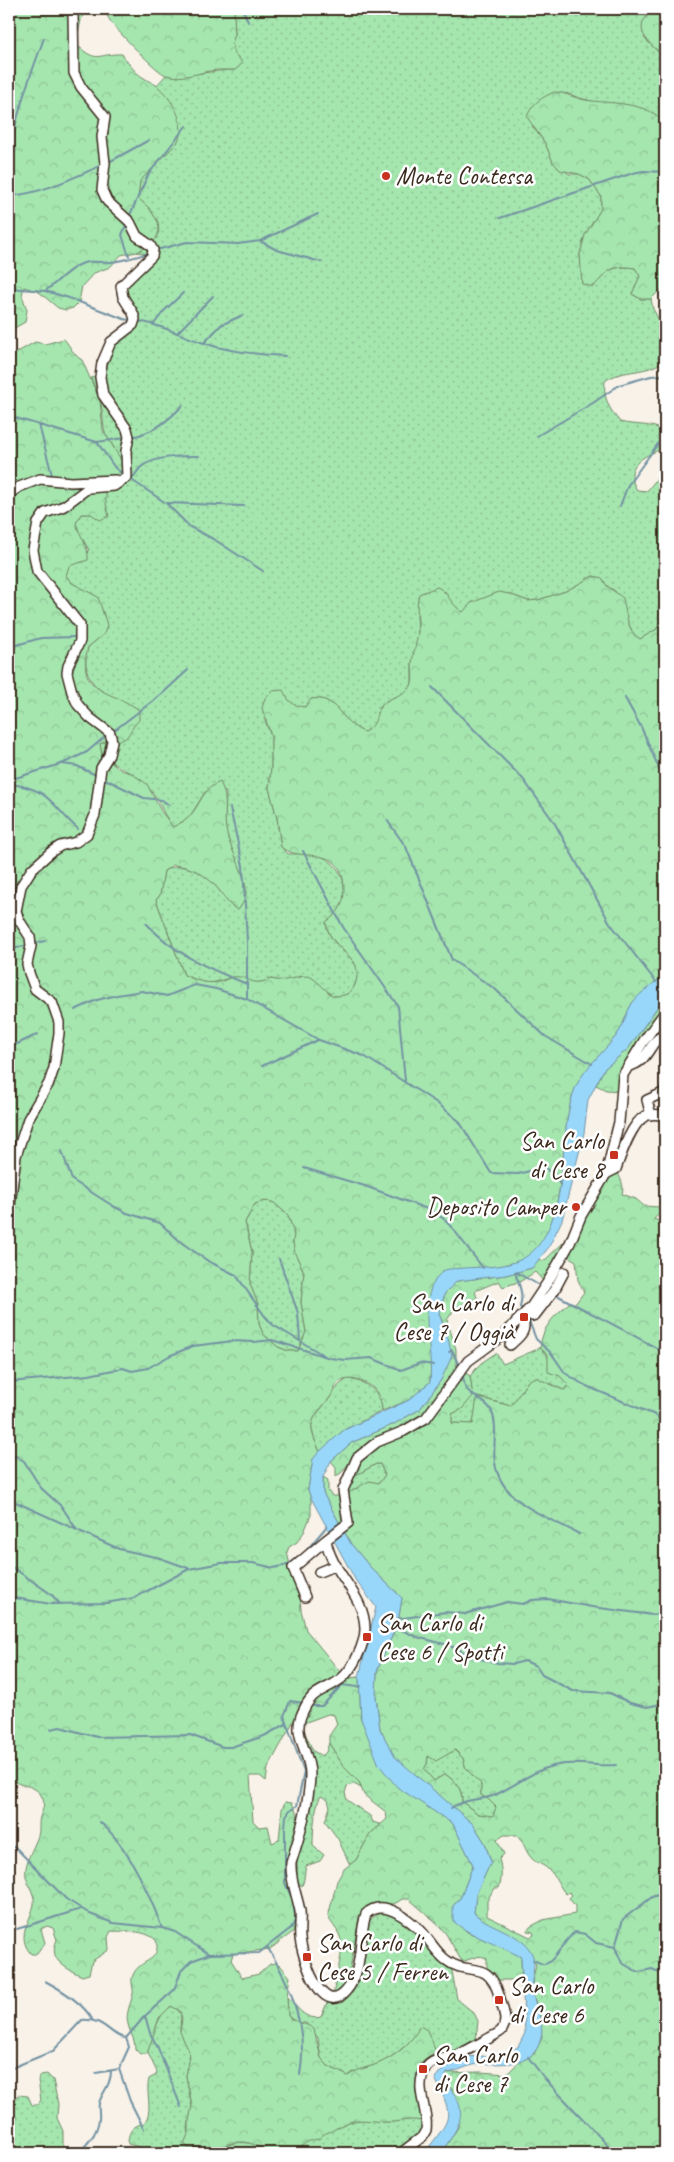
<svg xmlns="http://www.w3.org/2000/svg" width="674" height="2162" font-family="Caveat,sans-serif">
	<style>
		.grass { fill: url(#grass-dots); stroke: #708866 }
		.forest { fill: url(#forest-crowns); stroke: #708866; fill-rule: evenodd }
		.water { fill: #99d7fa; stroke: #7392a2 }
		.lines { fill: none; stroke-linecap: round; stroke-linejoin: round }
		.stream { stroke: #7392a2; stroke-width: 2 }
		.minor-casing { stroke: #3b2a1e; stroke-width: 12 }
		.minor { stroke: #fff; stroke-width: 9 }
		.poi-dot { fill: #c8321e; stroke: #fff; stroke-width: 2 }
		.labels { text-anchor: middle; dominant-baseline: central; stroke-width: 5; stroke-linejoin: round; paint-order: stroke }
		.poi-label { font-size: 25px; fill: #3b2a1e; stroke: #fff; text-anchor: start }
	</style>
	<defs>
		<pattern id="grass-dots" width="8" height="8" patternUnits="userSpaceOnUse" patternTransform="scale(1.25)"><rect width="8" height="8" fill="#a5e6af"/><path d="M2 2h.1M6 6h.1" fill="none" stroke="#8fc596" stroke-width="1.8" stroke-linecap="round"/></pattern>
		<pattern id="forest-crowns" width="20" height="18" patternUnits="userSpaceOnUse" patternTransform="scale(1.25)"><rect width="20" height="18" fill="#a5e6af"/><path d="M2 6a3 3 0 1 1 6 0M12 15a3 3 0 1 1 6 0" fill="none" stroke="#8fc596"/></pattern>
	</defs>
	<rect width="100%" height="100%" fill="#f8f2e9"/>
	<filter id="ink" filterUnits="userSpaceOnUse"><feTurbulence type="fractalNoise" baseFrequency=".02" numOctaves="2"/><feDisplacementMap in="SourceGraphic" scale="10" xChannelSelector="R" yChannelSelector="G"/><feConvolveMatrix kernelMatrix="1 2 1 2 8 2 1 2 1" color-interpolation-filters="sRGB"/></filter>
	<g filter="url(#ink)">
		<!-- grass -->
		<path class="grass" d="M235,9H655L644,38L665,59V123C651,107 632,106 612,104C596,103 581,99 566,93L532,126L545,143L553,162L569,174H579L589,179L601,196V209L585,235L580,254L582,284L600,280C609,267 620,266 635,268L640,276L632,294L641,299H651L653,309L663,327L665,359C650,375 622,368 605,381C603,398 609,409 620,422C635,426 651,423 665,431V447L663,449C643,455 622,467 637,490L647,491L659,476L665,480V615L657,629L640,639L634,636L615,591L607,586L602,578L593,576L566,591L538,600L528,601L509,594L490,596L471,603L463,613L454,608L445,591L417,614L418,635L412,664V684L405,693L386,701L379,708L377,718L373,728L364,732C339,722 338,695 311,699L305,707L294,706L287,699L264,718L271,736V768L269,788L277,818L281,847L288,854C299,854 310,853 320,856C341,863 351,889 340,908C337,914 332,918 326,922C328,947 356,955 358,972C358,978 354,986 352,991L343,996H333L318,983L300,976L290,980L280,981L271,979L262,982L252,983L242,978L233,977L212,983L202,982L184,975L156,900L160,895L164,871C183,859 206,874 219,890C225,898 228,905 238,910C257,888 231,855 226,831C224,818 226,805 226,792H205L189,818L173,827C164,817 161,804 153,793C141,776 119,768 102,756L100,744L109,739L113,698C91,687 81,671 88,647L104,634V615L97,597L72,583L66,576L68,566L89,550L79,533L76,523L81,514H91L106,507L105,495L113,478L114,447C102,434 104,424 102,409C100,398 95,388 91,378L95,376C101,343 119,341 132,316C124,307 116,301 117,288L146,259L147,254L137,252L150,245L158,222L149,209L138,198L140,181L145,175L168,97L156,86L166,75C190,77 212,70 235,70L242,63L234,53L232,43L235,34L234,14Z
			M264,1201L273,1202L288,1215L294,1233L293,1243L295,1253L304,1272L301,1302L306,1332L298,1351H288L278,1347L263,1334L259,1324L258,1304L250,1284L252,1252L245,1222L255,1204Z
			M540,1348C552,1359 558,1374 569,1386L563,1390L552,1384L528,1381L511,1406L478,1397L473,1424L452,1423V1414C469,1406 473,1394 470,1376L481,1363L496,1353L503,1364Z
			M348,1379C367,1382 381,1390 382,1411L344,1430L320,1452C306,1421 310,1423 329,1399C336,1390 337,1384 348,1379Z
			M376,1464H380L385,1475L379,1483L343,1496L350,1470L358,1474Z
			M302,1726L313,1751L322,1756L326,1752L329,1743L344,1767L359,1782L361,1788L354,1784L347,1786L345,1793L347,1800L370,1816L373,1822L382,1825L370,1834L356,1860L350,1865L338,1839L325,1821L330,1807L328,1800L321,1796C314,1806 313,1833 313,1846L324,1855L320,1861L306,1866C304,1873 305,1879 302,1886L297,1882V1856L314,1777L300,1728Z
			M454,1750L463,1758L466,1769L481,1784V1795L488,1799L496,1807L493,1817L478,1814L462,1802C462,1788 456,1782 445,1774L434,1781L423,1769L427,1764L428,1756L446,1755Z
			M383,1913L390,1914L416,1930L452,1971L457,1999L474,2013L478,2021L476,2039L454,2052L435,2054L436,2051L416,2035C404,2047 394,2057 378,2064C367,2068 358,2069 348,2076L328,2066L321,2058L318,2038L306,2023H296L288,2016L287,1996C297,2007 305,2021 321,2017L327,2003L343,2002C362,1982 362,1953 366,1927C370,1919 374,1915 383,1913Z
			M174,2006L181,2014L180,2030L190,2056L186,2076L192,2108L189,2121L188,2134L195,2147L204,2152L213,2151L222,2146L241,2142L255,2144L279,2153H150L147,2149L128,2144C128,2132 132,2126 144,2123C154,2111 145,2093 149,2079L156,2075L157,2072L147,2051C152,2039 159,2008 174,2006Z
			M47,2074L53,2080L58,2104L57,2118L63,2131V2153H9V2111C14,2106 13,2100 18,2095L28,2096L32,2105H37L41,2100L38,2080L41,2075Z
			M371,2119L387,2122L416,2119L424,2122L421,2133L397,2153H298L303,2143L308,2140L351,2121Z"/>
		<!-- forest -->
		<path class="forest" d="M9,9H86L81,20L76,44C98,65 97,53 122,54C126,60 131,67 136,72C142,78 150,81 156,85C172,98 188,124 177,143L140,181L138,198L149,208L158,222L159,231L156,239L150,245L137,252L121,255L110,267L94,273L82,286L79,302L73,308L66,310L58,308L39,292L24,287L22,295L27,310L25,322L9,331Z
			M104,9H235L234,14L235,34L232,43L234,53L243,63L235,70C229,70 222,70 216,70C201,72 182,80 166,75C158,73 117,31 111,22C108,18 106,13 104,9Z
			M655,9H665V59C656,47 636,37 644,20C646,16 652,12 655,9Z
			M555,92C566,93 575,98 585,100C611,104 647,101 665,123V288L658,292L651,299H641L632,294L640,276L635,268C610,264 609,271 593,287L582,284L580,254L585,235L601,209V196L589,179L579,174L560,170L553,162L545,143L527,117C532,103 542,97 555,92Z
			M64,339C71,347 73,355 82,360L100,401L103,430L123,463L121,472C105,483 103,499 109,516L100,520L91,514H81L76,523C80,537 89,546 88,560L69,566L66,576L72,583L98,597L107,625L104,634L88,647C75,695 113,690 139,710V720C132,726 129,737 124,739C116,742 111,738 100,744L102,756L121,770L131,773L147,784L161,811L173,827C178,824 186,821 190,816C201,803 203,788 220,782C230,800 222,815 227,834C231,851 247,876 246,893C246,899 242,905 238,910C228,905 225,898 219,890C207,875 191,866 173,865L164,871L160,895L156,900L184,975C197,981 208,985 222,981C226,980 230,977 234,977C250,975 249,988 271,979C288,984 302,973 311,977C319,982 326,991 333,996C339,996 347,996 351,991C358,984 359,969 354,962C343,948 328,941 326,922C339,913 344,905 344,889C343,841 300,864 281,847L277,818L269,788L271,768V736L262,708L265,698L272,691L283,690C288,701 292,706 305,707L311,699C338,695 339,722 364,732C380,724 373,715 382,705C390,696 403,697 411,686C414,680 412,670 412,663C413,652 417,643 418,632C419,619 415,608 419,594L437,587C449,592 450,605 463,612L471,603L499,592L509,594L528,601L538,600L566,591L593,576L602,578L607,586L623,598C626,611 627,632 640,639L657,629L665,615V975C654,983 642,992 633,1002C626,1012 624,1026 616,1036C601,1056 580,1071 572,1097C559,1141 568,1220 533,1252C514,1270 472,1268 446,1270L427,1304L431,1365L430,1382L409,1400L382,1411C382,1404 380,1396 374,1389C367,1381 347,1375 338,1383C334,1387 333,1395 328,1400C309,1422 307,1424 320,1452L313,1459L308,1490L311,1498V1515L304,1532L297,1542L289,1547L287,1552L293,1579L300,1595L301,1610L306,1630L341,1673L335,1680L316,1688L306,1698L268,1768L266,1781L260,1776H250L253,1821L259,1827L268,1826L272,1843L279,1840L282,1809L285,1802L292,1803L298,1815L287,1870L298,1915L293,1932L270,1949L233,1954L231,1960L242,1978L259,1974L270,1964L275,1963L280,1965L290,1977L287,1996L288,2016C296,2024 305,2022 314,2029L321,2058L328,2066L348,2076C357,2069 367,2068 377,2064C395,2057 412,2043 420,2026L427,2030L436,2052L421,2063L416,2074L424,2122C413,2118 404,2121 393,2122C369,2123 358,2114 335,2129C329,2133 324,2132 319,2139C307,2141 304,2142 298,2153C286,2153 275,2153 264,2149C256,2146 250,2142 242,2142C228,2141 217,2151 204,2152L198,2147L190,2149L184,2144L189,2132V2121L192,2105L186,2076L190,2056L188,2049L180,2032L182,2019L180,2011L171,2006L159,2018L147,2054H140L135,2049C135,2038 130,2034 128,2024C125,2014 131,2003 133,1994C134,1988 130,1982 133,1975C140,1958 162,1963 156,1940C143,1929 127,1932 111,1931L108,1937L109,1950L92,1961L89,1974L82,1976C67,1969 47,1960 57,1940L53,1928L47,1926L41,1929L45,1943L37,1954H31C15,1935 31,1922 34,1904C36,1892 23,1881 26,1868C28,1856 34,1847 38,1836C40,1830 38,1823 40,1817C42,1811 45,1806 43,1799C36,1782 19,1788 9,1778V1316L16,1280L12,1252L16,1204L9,1201V357L35,342L45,344ZM264,1201L273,1202L288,1215L294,1233L293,1243L295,1253L304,1272L301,1302L306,1332L298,1351H288L278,1347L263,1334L259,1324L258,1304L250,1284L252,1252L245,1222L255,1204Z
			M664,998L665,1012L652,1030L659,1038L629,1066L621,1091L606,1090L596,1085L604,1069L628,1049Z
			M616,1169C620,1178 625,1185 622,1194L636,1199L644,1206L659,1207L661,1212L654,1219L661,1222L665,1229V2153H441L459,2126L452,2089L444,2082L447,2073L480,2072L507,2074L518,2063L534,2054L542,2037L539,2013L531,1988L536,1965C521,1931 498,1935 474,1913L476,1894L491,1862L485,1843L473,1824L394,1757L380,1729L376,1697L377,1671L398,1622L402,1598L370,1567L351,1544L323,1493V1477L328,1480V1491L332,1496H343L369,1481L379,1483L385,1475L380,1464H376L358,1474L350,1470L354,1457L341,1473L336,1476V1467L331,1461L351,1443L394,1424L420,1409L441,1380L447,1334L439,1314L445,1293L457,1281L506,1275L532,1268L539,1259L544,1261L565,1241L600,1186ZM564,1254L576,1261L578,1280L584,1292L576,1303H569C554,1316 542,1327 540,1348L548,1355V1372L560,1376L569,1386L563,1390L535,1377L528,1381L511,1406L477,1397L473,1424L452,1423V1414L462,1409L473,1396L470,1376L461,1370L456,1365V1349L447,1320L455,1308L477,1298L475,1291L499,1281L503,1287L521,1281L535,1272L546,1284ZM455,1750L463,1758L466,1769L481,1784V1795L488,1799L496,1807L493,1816L478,1814L462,1802C462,1788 456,1782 445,1774L434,1781L424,1769L427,1764L428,1756L436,1761ZM504,1835H517C523,1841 524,1847 529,1855C534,1863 541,1863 548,1869C556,1875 559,1887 566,1894L569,1892L572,1895L569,1898L575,1906V1914L543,1920L530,1927L528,1931L533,1932L534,1935L530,1937L487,1916V1901L494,1888H499C502,1879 502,1869 499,1859L504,1854L497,1840Z
			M359,1677L361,1719L398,1787L453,1824L473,1865L461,1897L453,1906L467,1932L500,1945L521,1957L522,1989L516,1980H498L487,1970V1959C480,1953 472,1959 464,1961L461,1960L446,1934L437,1923L409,1899H402C390,1910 378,1900 362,1910L359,1918L348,1981L344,1988L334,1996C333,1977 347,1952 339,1934C336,1928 331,1923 328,1917L337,1881L344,1869L356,1860L370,1834L387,1819L386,1812L364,1795L359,1782L344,1767L329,1743V1736L337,1724L334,1715L328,1714L301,1724L312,1700L350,1678Z"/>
		<!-- water -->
		<path class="water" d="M665,975V996L628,1049L604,1069L588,1100L584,1133L562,1220L549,1247L532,1268L506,1275L457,1281L445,1293L439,1314L447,1334L452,1356L441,1380L420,1409L394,1424L351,1443L331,1461L323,1477V1493L351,1544L370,1567L402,1598L398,1622L377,1671L376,1697L380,1729L395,1757L473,1824L485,1843L491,1862L476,1894L474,1913C490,1928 520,1932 531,1952C538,1964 530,1978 532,1990C534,2005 545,2022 541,2038C533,2072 498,2061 473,2065C464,2067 456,2072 447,2073L444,2082C472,2110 460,2125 441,2153H425C450,2117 456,2122 435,2078L439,2073L463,2057L486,2056L505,2053L518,2047L525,2033L521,1957C501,1946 468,1935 453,1921V1906L461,1897L473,1865L453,1824L397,1787L379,1765L361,1719L359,1677L376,1607L356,1581L311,1498L308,1490L313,1459L320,1451L344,1430L409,1400L430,1382C433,1351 421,1317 431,1288C434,1281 439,1273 445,1270C450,1268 459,1269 464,1268C497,1266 525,1269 544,1237C568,1196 559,1142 572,1097C579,1071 601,1056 616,1036C624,1026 626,1012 633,1002C641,992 654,983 665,975Z"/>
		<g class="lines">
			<!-- stream -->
			<path class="stream" d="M243,9L248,22
				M9,148L25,91L44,38
				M109,162L149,140
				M9,196C41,194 73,178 102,165
				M129,217L148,175L186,126
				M500,218L633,173L643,171L665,172
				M127,223L122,235L129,256
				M260,241L277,250L321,262
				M156,250L187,242L238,244L260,241L318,214
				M9,288L45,291L66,297L124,319L133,321
				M45,291C57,283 66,271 79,265C90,259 100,263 111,262C123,261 138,256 149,253
				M137,321C161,324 181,336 204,343C230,352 257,354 285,356
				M154,324L164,311L183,293
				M178,332L213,296
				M204,343L221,325L243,315
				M9,416L97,442L115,468L124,475
				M39,425L52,475
				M537,436L593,403L619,385L651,376L665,375
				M132,437C154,432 168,421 183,405
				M97,442L125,438
				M130,479L166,503L190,527L215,540L263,571
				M132,479C135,475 138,470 141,467C154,456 184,456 199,456
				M167,503L244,506
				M620,506L628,485L665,434
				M9,647L41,638L76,637
				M432,687L523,779L554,822L610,923L656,982
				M625,698L641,727L664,780L665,790
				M112,732L162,694L188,670
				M63,764L77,766L96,775
				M103,778L144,798L162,800L169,805
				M9,780L64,763L87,752L108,734
				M9,784C50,788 51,805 78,829
				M230,808L243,866L247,942V999
				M387,820L406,847L452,960L495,989L545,1036L592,1064
				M303,851L343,927L398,1006L405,1081
				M146,923C175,955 208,968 247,984
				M35,943L45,941
				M9,950L28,945
				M75,1010L97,1000L117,995L142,991L167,996L195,985L216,989L247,999L319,1040L364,1056L437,1103L459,1121L491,1173L518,1174L545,1167L560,1184
				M9,1048L38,1034
				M262,1066L318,1040
				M62,1151L72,1180L113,1206L127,1213L160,1223L182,1243L208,1261L236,1275L264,1315L273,1325L325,1356
				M304,1168L365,1186L430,1210L444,1219L454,1230L483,1268
				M279,1259L298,1313L300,1341
				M515,1272C519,1285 524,1294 520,1307L523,1310
				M516,1272L542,1287
				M555,1294C592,1314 629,1332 665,1353
				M527,1316L536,1339L552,1354L565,1373L584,1385L655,1415L665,1423
				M449,1352L452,1350L459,1366
				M462,1373C464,1378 463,1383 466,1388C472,1398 485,1399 491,1410C499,1426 492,1446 495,1463C501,1503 548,1517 579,1534
				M9,1382L89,1375L123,1368L132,1371L148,1368L169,1356L193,1346L233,1341L254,1342L272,1340L330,1358L345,1360L371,1358L401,1370L420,1363L434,1365
				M9,1452L24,1461L41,1488L62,1507L77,1530
				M9,1499L119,1549L160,1558L188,1568
				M306,1551L327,1526
				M9,1565L51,1594L60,1604
				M9,1597L51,1604L106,1603L134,1598L189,1569L221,1563H253L274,1568L287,1565L299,1557
				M397,1619L445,1612L465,1614L507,1602L523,1604L532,1600L548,1599L592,1607L653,1615L665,1613
				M395,1627L417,1637L448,1645L476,1658L498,1663L513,1664L525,1661L536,1666L542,1675L573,1691L610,1693L630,1703L647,1707L665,1703
				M310,1706H322L342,1685L357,1687L361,1686
				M51,1729L60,1727L97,1737L190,1735L223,1747H231L264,1736L286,1724
				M451,1808C469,1797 481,1801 495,1795C517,1785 534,1769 558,1765C577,1761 597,1767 616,1765
				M100,1822C128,1846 149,1893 162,1928
				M9,1847H15L66,1899L90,1914L113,1923L162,1928L175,1932L209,1954
				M17,1929L81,1909
				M615,1947L623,1919L652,1897L665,1893
				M268,1948C292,1987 308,2029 300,2075
				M533,1960C537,1961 541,1964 544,1964C553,1965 566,1937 575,1932L585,1934L596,1943L615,1947L622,1963L638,1972L652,1969L665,1975
				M45,1981C62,1990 82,2002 92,2019
				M145,2016L150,2033L158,2048L181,2107
				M528,2057L545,2079L615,2153
				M9,2069L53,2051L82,2020C106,2018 110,2037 126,2038L145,2016L174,1990L181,1971L191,1961L210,1954L259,1953L291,1928L295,1921V1915L292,1898L285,1883V1828L286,1816L290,1810L297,1806L304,1772L284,1716L290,1701L304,1703
				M119,2069L130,2101L144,2129
				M96,2073L119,2069L129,2047L126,2038
				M79,2153C88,2142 97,2135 99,2119C100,2113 97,2105 100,2100C105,2089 111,2083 111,2071"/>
			<!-- minor casing -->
			<g class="minor-casing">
				<path id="minor" d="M9,494L19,487L40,479L71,482L115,480
					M629,1066C650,1062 649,1039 665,1035
					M651,1115L647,1100L665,1092
					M606,1174L616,1169C621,1155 631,1124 645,1116C651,1113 659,1115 665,1115
					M9,1213L16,1156L28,1119L49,1083L54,1068L59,1033V1022L52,1002L35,989L29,973L27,964L31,946L30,937L19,920L16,911L21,886L32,869L51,852L60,846L76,842L87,834L95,815L101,768L109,755L112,741L110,733L90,718L78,705L72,692L67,673L68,666L80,641V625L37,571L33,550L38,523L45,513L64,506L88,488L114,486L127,477L126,451L129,437L127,429L103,395L100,377L102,363L111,342L133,325L135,319L133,313L123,297L121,286L152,256L153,250L150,245L137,236L130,222L107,201L102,190L105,163L102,137L105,117L81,87L74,73L73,13L71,10L64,9
					M527,1311L532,1316L535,1315L555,1289L564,1272
					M510,1345C520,1336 528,1331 522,1317
					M319,1572L336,1565
					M305,1597L293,1568L326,1540
					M401,2153L422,2137L426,2130C429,2112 416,2092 423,2074C429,2057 444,2060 457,2055C462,2053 498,2034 501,2031C504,2028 504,2025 505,2021C505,2012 501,2003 499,1995C487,1957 469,1978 446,1960C435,1952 429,1938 419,1929C406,1917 382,1898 366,1914C358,1938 364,1971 346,1991C321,2020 302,1955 300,1938C299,1929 301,1920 300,1911C297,1895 290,1880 291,1863C299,1839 310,1799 310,1774C310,1754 293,1735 301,1716C312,1688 321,1694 341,1679C353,1669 365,1644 365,1629C365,1594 331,1573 326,1540L348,1523L343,1490L357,1458L377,1442L404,1431L426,1418L468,1361L505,1334L517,1321L531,1307L549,1280L570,1243L581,1216L606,1174L619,1122L623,1075L643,1042L665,1012"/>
			</g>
			<!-- minor -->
			<use href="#minor" class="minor"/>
		</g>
	</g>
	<!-- markers -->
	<g class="poi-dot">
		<circle cx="386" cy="176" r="5"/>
		<rect x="609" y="1150" width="10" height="10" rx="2.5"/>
		<circle cx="576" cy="1207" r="5"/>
		<rect x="519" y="1312" width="10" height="10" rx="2.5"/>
		<rect x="362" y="1632" width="10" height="10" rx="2.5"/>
		<rect x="302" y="1952" width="10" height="10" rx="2.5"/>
		<rect x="494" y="1995" width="10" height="10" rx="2.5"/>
		<rect x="418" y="2064" width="10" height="10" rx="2.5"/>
	</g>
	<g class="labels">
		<!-- poi labels -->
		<g class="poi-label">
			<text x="396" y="176">Monte Contessa</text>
			<text x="604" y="1141" text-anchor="end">San Carlo<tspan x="604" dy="29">di Cese 8</tspan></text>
			<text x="566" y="1207" text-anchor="end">Deposito Camper</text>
			<text x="514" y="1303" text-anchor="end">San Carlo di<tspan x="514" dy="29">Cese 7 / Oggià</tspan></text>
			<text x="377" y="1623">San Carlo di<tspan x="377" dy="29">Cese 6 / Spotti</tspan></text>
			<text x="317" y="1943">San Carlo di<tspan x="317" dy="29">Cese 5 / Ferren</tspan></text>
			<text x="509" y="1986">San Carlo<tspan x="509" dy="29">di Cese 6</tspan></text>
			<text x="433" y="2055">San Carlo<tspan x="433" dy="29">di Cese 7</tspan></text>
		</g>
	</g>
	<!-- margin -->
	<rect width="674" height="2162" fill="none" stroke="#fff" stroke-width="30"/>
	<rect x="15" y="15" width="644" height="2132" fill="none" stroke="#3b2a1e" stroke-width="2" filter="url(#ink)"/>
</svg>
